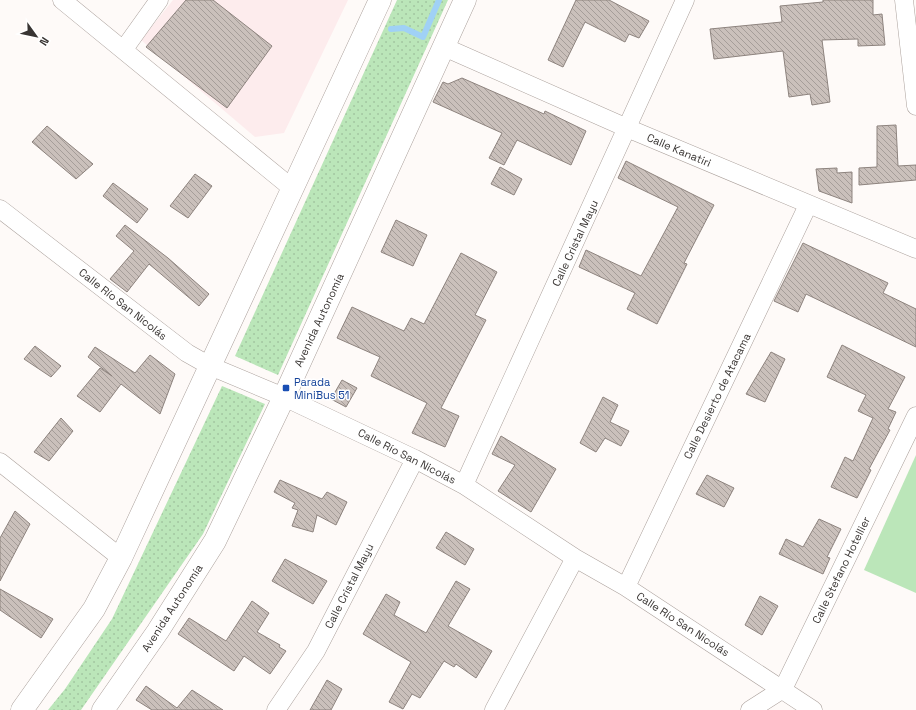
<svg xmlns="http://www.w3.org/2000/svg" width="916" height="710" font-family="'Space Grotesk',sans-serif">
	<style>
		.education { fill: #fdeced }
		.grass { fill: url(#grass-dots) }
		.park { fill: #bbe6b9 }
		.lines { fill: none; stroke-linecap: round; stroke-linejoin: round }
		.stream { stroke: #a0d1f6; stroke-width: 6 }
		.building { fill: url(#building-back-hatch); stroke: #8d837e }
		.minor-casing { stroke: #aba19c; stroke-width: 19 }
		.tertiary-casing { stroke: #aba19c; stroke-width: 23 }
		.minor { stroke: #fff; stroke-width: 18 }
		.tertiary { stroke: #fff; stroke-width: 22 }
		.transit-dot { fill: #1a4fb4; stroke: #fff; stroke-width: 1.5 }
		.labels { text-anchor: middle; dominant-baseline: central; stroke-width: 3; stroke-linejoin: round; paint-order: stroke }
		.street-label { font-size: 11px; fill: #383432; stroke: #fff }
		.transit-label { font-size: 11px; fill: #164399; stroke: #fff; text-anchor: start }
	</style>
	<defs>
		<pattern id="grass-dots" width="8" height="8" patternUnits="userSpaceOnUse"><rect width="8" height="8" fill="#bbe6b9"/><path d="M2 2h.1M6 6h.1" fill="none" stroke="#a2c6a0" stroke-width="1.8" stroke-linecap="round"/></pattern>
		<pattern id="building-back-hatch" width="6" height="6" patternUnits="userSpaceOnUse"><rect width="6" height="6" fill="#cac0bb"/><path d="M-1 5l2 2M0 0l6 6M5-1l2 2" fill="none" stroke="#a59d99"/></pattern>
	</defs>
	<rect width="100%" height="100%" fill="#fefaf8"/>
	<!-- education -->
	<path class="education" d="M173,0H348L284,133L255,137L141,40Z"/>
	<!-- grass -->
	<path class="grass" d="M397,0H448L278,375L235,356Z
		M222,386L265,404L203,534L81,710H48L65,689L112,619Z"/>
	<!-- park -->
	<path class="park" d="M916,455V593L864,570Z"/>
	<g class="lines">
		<!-- stream -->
		<path class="stream" d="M391,29L404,28L423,37L439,0"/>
	</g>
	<!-- building -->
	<path class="building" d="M186,0H213L272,46L227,108L146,47Z
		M576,0H609L649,21L639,38L629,34L625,42L585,22L563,67L548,60Z
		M823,0H873V15L882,14L885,45L858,46V39L822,40L830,102L812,105L810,94L789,97L783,51L714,59L710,29L782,22L780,6L823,2Z
		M462,78L544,114L545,111L586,131L571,165L517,140L504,165L489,158L502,133L433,102L443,82L448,84Z
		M896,125L898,166L916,165V180L859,185V168L877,167V126Z
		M47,126L93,164L76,179L32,142Z
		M626,161L714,205L684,263L687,264L657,324L627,309L635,293L579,267L586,250L641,276L678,207L618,178Z
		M500,167L522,179L514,195L491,184Z
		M837,168V173L852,172V203L819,191L816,169Z
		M195,174L212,186L188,218L170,206Z
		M113,183L148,209L137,223L103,196Z
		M396,220L427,235L413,266L381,252Z
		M125,225L168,258L209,294L199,306L149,264L127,292L110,279L134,251L116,236Z
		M803,243L888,283L883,293L916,309V347L806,294L798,312L774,301Z
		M461,253L497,272L475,315L486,320L441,408L459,416L445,447L412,433L427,403L371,376L380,357L337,338L352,307L404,331L411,318L424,324Z
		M842,345L905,377L888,409L896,412L888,429L890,430L869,469L871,470L857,498L831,487L845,457L853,461L873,418L858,411L866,395L827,377Z
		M35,346L61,366L51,377L24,359Z
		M95,347L135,373L150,355L175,374L160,414L121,384L100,412L77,396L100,368L112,376L88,357Z
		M771,352L785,359L765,402L746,394Z
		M342,380L357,388L346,407L331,399Z
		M603,397L618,405L610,422L629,431L621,446L605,438L596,452L580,443Z
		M61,418L73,431L49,461L34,452Z
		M501,436L556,469L531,512L498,491L515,465L492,454Z
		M707,475L734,488L724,507L696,494Z
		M280,480L322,499L327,492L347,502L336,525L317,515L313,532L292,526L298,510L292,508L295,503L274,492Z
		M15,511L30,524L0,581V538Z
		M819,519L841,529L827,557L830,558L823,574L779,554L786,539L803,547Z
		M446,532L474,549L465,565L436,548Z
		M285,559L327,581L313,604L272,581Z
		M456,581L470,589L448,626L492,651L476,678L456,664L454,667L444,661L420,698L412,694L403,709L389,702L411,662L363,634L386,594L400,602L394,615L426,633Z
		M0,589L53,619L41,638L0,610Z
		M760,596L778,606L762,635L745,625Z
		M252,601L269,613L257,632L280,645L279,647L286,651L270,674L244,656L234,671L178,634L189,618L226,641Z
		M327,680L342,689L331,710H310Z
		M146,686L177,708L192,690L223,710H152L136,700Z"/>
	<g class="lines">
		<!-- minor casing -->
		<g class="minor-casing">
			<path id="minor" d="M62,0L293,189
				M904,0L916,106
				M444,47L627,128L916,249
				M124,49L159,0
				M0,209L187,353L210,366L284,397L415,459L464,485L575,558L626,587L813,710
				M0,462L121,558
				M464,485L685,0
				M626,587L808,205
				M276,710L316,651L415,459
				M494,710L575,558
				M750,710L783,689L916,416"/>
		</g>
		<!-- tertiary casing -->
		<g class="tertiary-casing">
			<path id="tertiary" d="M22,710L94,609L121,558L380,0
				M103,710L158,631L215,541L284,397L465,0"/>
		</g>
		<!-- minor -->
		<use href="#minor" class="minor"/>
		<!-- tertiary -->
		<use href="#tertiary" class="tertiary"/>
	</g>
	<!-- markers -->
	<rect class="transit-dot" x="282" y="384" width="8" height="8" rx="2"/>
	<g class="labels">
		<!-- street labels -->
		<g class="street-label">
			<text transform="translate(679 150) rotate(23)">Calle Kanatiri</text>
			<text transform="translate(575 243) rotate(-65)">Calle Cristal Mayu</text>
			<text transform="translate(123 304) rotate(38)">Calle Río San Nicolás</text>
			<text transform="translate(319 320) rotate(-65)">Avenida Autonomía</text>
			<text transform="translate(717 396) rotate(-64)">Calle Desierto de Atacama</text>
			<text transform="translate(407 456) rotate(27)">Calle Río San Nicolás</text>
			<text transform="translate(841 570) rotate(-64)">Calle Stefano Hotellier</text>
			<text transform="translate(349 586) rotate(-63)">Calle Cristal Mayu</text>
			<text transform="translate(172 608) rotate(-57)">Avenida Autonomía</text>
			<text transform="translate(683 624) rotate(33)">Calle Río San Nicolás</text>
		</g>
		<!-- transit labels -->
		<g class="transit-label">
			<text x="294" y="382">Parada<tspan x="294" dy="13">MiniBus 51</tspan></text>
		</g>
	</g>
	<!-- north arrow -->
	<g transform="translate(36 36) rotate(123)" stroke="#ffffff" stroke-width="3" paint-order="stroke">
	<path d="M0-3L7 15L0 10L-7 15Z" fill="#383432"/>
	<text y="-6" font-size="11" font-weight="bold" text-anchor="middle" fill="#383432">N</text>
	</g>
</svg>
